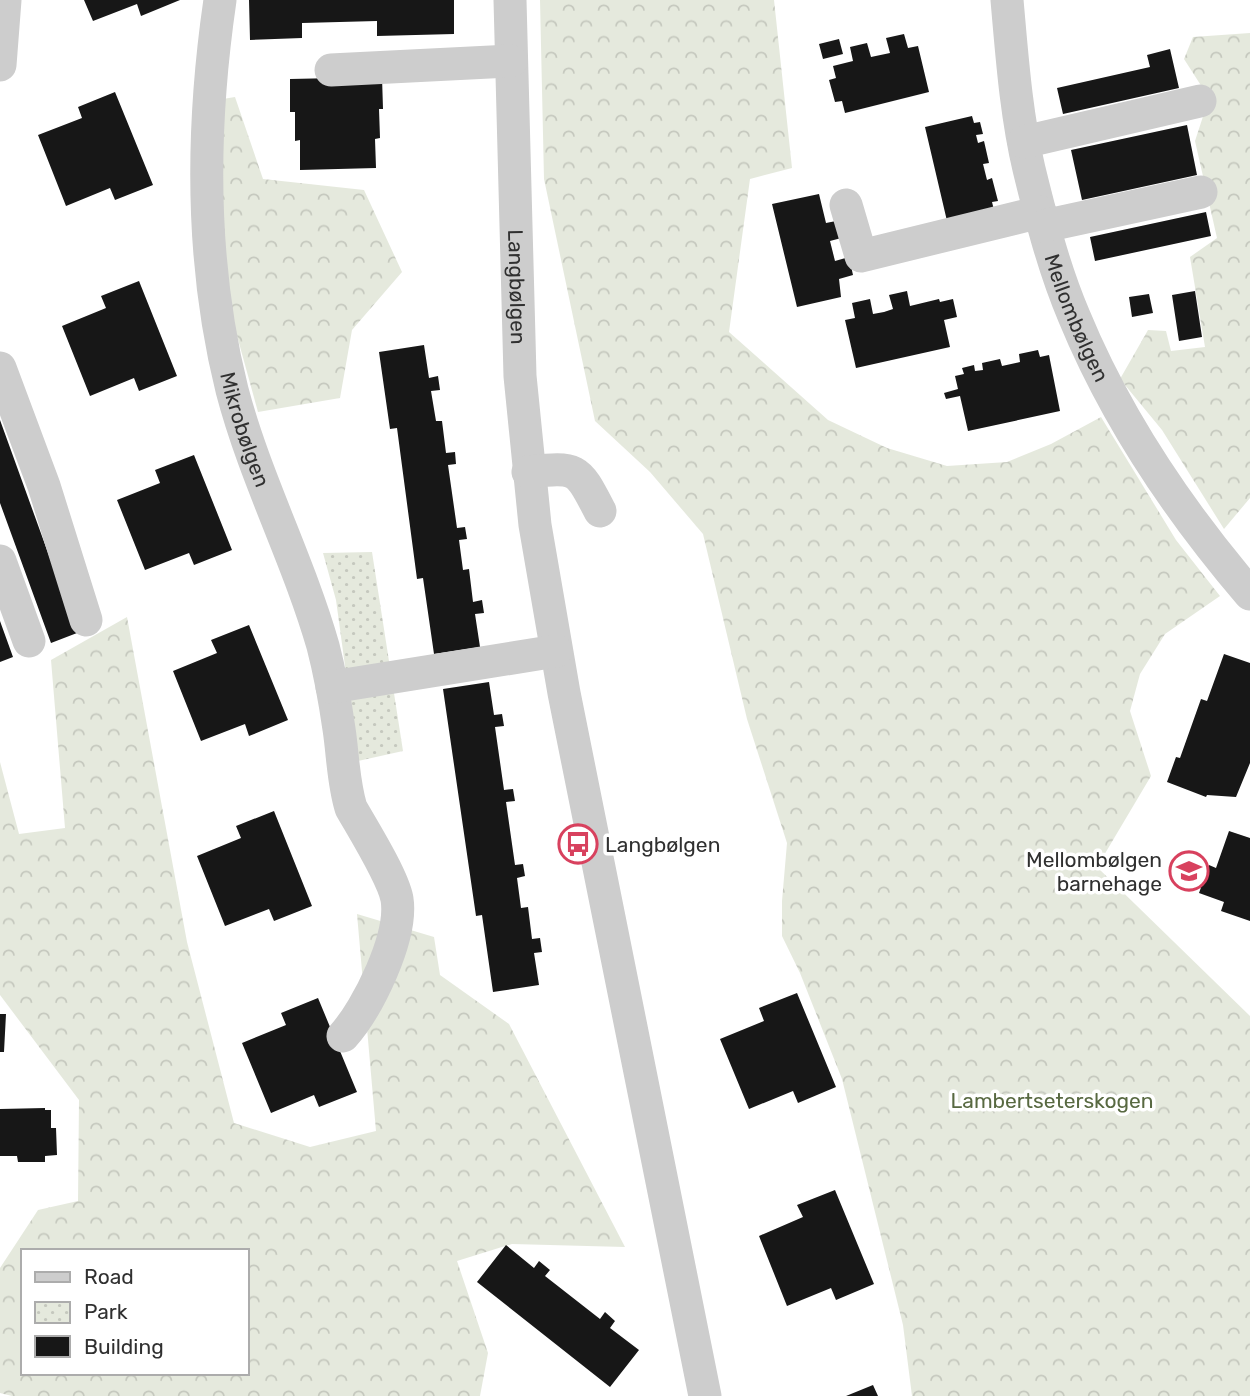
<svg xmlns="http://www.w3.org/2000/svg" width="1250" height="1396" font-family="Rubik,sans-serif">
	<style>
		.forest { fill: url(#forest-crowns); fill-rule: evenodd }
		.park { fill: url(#park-dots) }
		.building { fill: #171717 }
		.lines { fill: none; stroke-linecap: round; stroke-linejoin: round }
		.minor { stroke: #cdcdcd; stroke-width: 33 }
		.labels { text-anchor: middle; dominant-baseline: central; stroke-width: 7; stroke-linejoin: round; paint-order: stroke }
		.street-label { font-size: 21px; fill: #303030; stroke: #fff }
		.poi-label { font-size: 21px; fill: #303030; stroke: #fff; text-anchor: start }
		.park-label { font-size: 21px; fill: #586941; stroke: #fff }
	</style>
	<defs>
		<pattern id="forest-crowns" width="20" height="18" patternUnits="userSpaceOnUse" patternTransform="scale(1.75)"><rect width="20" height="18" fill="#e5e9dd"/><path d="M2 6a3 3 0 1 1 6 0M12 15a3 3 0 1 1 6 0" fill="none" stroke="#c5c8be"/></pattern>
		<pattern id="park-dots" width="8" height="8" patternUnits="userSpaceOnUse" patternTransform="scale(1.75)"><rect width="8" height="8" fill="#e5e9dd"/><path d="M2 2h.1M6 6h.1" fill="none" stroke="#c5c8be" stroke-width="1.8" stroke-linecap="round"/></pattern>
	</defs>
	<rect width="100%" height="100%" fill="#fff"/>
	<!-- forest -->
	<path class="forest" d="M540,0H774L792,168L750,179L729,332L828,420L887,448L947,466L1007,462L1051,444L1101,417L1176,540L1220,596L1165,634L1140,674L1130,711L1151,776L1097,867L1250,1016V1396H912L903,1325L842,1079L800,973L782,936V901L787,843L747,719L703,534L650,472L595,421L544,179Z
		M1250,33V498L1224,529L1162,430L1120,379L1148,330L1166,331L1171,351L1205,347L1190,257L1217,238L1195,141L1209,98L1184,59L1193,37Z
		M235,97L263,179L364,190L402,272L352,330L340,398L258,412L223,285L217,100Z
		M127,617L187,942L234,1123L310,1147L376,1131L357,914L434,937L440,975L509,1024L625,1247L512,1244L457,1261L488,1353L480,1396H12L0,1393V1268L38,1210L78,1201L79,1100L0,995V762L19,834L65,828L51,660ZM23,1251H247V1373H23Z"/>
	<!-- park -->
	<path class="park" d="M372,552L403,751L358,761L336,600L323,553Z"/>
	<!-- building -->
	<path class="building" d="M84,0H180L141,16L137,4L93,21Z
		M249,0H454V34L377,36V21L302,23V38L250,40Z
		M904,34L908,48L918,46L929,92L845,113L842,101L835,102L829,80L836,78L833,66L853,61L850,47L867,43L871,57L890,53L886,38Z
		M839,39L843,54L823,59L819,44Z
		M1170,49L1179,88L1063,114L1057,88L1150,67L1147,55Z
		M382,77L383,109H379L380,138L375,139L376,168L300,170V140L295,141V112H290V79Z
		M115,92L153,185L115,200L110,188L66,206L38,135L82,118L78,107Z
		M972,116L974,123L980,122L983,134L976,135L978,143L984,141L989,163L983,164L987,180L992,178L998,201L992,202L994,210L947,221L925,127Z
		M1187,125L1197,175L1082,200L1071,150Z
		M819,194L826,223L841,220L845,237L830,241L835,261L849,257L853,275L839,279L841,297L797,307L772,204Z
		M1206,212L1211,236L1095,261L1090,237Z
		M139,281L177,376L139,391L134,378L90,396L62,326L106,308L101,296Z
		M907,291L910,306L939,299L940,302L953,299L957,317L944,320L950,347L856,368L845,320L855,318L852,303L870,299L873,314L884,312L893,309L889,295Z
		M1195,291L1202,337L1179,341L1172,295Z
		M1149,294L1153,313L1132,317L1129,297Z
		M424,345L429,378L438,376L440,390L431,391L436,421H442L446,453L455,452L456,464L448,465L457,528L465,527L467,539L459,540L463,570L469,569L473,602L482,600L484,613L475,614L480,647L434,654L423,578L417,579L397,428L390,429L379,352Z
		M1038,350L1040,357L1049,355L1060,411L968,431L960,396L946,399L944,393L958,389L955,376L964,374L962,368L974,365L975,371L983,370L982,363L1000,359L1002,366L1020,362L1019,354Z
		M0,420L77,633L51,643L0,503Z
		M194,455L232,550L194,565L189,553L145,570L117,500L160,483L155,470Z
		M0,621L13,657L0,662Z
		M249,625L288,720L249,736L245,724L201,741L173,671L217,653L211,640Z
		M1224,654L1250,663V763L1236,797L1207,795L1206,797L1167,782L1176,757L1180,758L1201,699L1207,701Z
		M489,682L494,715L502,714L504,726L495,727L504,790L513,789L515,801L506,802L515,865L523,864L525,876L517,878L521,908L528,907L532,939L540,938L542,952L534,953L539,985L493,992L482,915L476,916L443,689Z
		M274,811L312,906L274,921L269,909L225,926L197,856L241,838L236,826Z
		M1229,831L1250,838V921L1221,911L1224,902L1199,893L1209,865L1216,868Z
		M797,993L836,1087L798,1103L793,1091L749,1109L720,1039L764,1021L759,1008Z
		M318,998L357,1092L319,1107L314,1095L271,1113L242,1043L286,1025L281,1013Z
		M0,1014H6L4,1052H0Z
		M45,1108V1110H51V1128H56L57,1155L45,1156V1162H18L17,1156H0V1109Z
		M835,1190L874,1284L836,1300L831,1288L787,1306L759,1236L803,1217L797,1205Z
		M506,1245L534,1268L539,1261L550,1270L545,1276L600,1319L605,1312L615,1321L610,1328L639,1350L610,1387L477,1282Z
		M873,1385L878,1396H846Z"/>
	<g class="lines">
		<!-- minor -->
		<g class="minor">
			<path id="s1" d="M220,0C201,130 200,262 232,390C255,478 298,559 323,646C330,673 335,701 339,729C343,755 343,782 351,808C363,829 393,877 397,899C403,937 368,1008 343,1036"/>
			<path id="s2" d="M510,0L520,376L535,525L564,693L705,1396"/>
			<path id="s3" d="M1007,0C1012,56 1016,114 1029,169C1041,218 1054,269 1074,316C1116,418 1178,510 1250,594"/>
			<path d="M0,65L5,0"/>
			<path d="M331,70L511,61"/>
			<path d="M1024,142L1200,101"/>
			<path d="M846,205L861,256L1040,212"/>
			<path d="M1044,226L1201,192"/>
			<path d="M0,368L44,486L86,620"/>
			<path d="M528,472C578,467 577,467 600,511"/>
			<path d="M0,561L29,641"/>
			<path d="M332,687L556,651"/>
		</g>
	</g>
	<!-- icons -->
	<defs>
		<g id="bus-ring" transform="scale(2.0125)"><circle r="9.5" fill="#fff" stroke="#d8415e" stroke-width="1.5"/><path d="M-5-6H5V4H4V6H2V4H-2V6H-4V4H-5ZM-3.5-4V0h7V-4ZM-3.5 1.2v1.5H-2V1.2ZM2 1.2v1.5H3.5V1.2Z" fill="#d8415e"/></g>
		<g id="school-ring" transform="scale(2.0125)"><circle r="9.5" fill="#fff" stroke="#d8415e" stroke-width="1.5"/><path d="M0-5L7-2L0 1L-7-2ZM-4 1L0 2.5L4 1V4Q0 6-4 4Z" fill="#d8415e"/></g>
	</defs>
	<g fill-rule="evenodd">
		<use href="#bus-ring" x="578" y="844"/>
		<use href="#school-ring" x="1189" y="871"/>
	</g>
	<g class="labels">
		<!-- street labels -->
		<g class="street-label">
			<text stroke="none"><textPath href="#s2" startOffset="287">Langbølgen</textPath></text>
			<text stroke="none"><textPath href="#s3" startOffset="327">Mellombølgen</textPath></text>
			<text stroke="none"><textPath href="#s1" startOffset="434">Mikrobølgen</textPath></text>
		</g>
		<!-- poi labels -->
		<g class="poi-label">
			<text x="605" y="844">Langbølgen</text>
			<text x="1162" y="859" text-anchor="end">Mellombølgen<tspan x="1162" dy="24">barnehage</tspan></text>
		</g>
		<!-- park labels -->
		<g class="park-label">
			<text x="1052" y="1100">Lambertseterskogen</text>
		</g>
	</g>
	<!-- legend -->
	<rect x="21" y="1249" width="228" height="126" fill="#ffffff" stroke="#acacac" stroke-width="2"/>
	<rect x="35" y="1272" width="35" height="10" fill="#cdcdcd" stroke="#acacac" stroke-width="2"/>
	<text x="84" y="1284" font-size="21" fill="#303030">Road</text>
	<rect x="35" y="1302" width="35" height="21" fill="url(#park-dots)" stroke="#acacac" stroke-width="2"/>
	<text x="84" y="1319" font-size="21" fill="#303030">Park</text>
	<rect x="35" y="1336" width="35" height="21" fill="#171717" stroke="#acacac" stroke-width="2"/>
	<text x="84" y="1354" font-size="21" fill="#303030">Building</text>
</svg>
